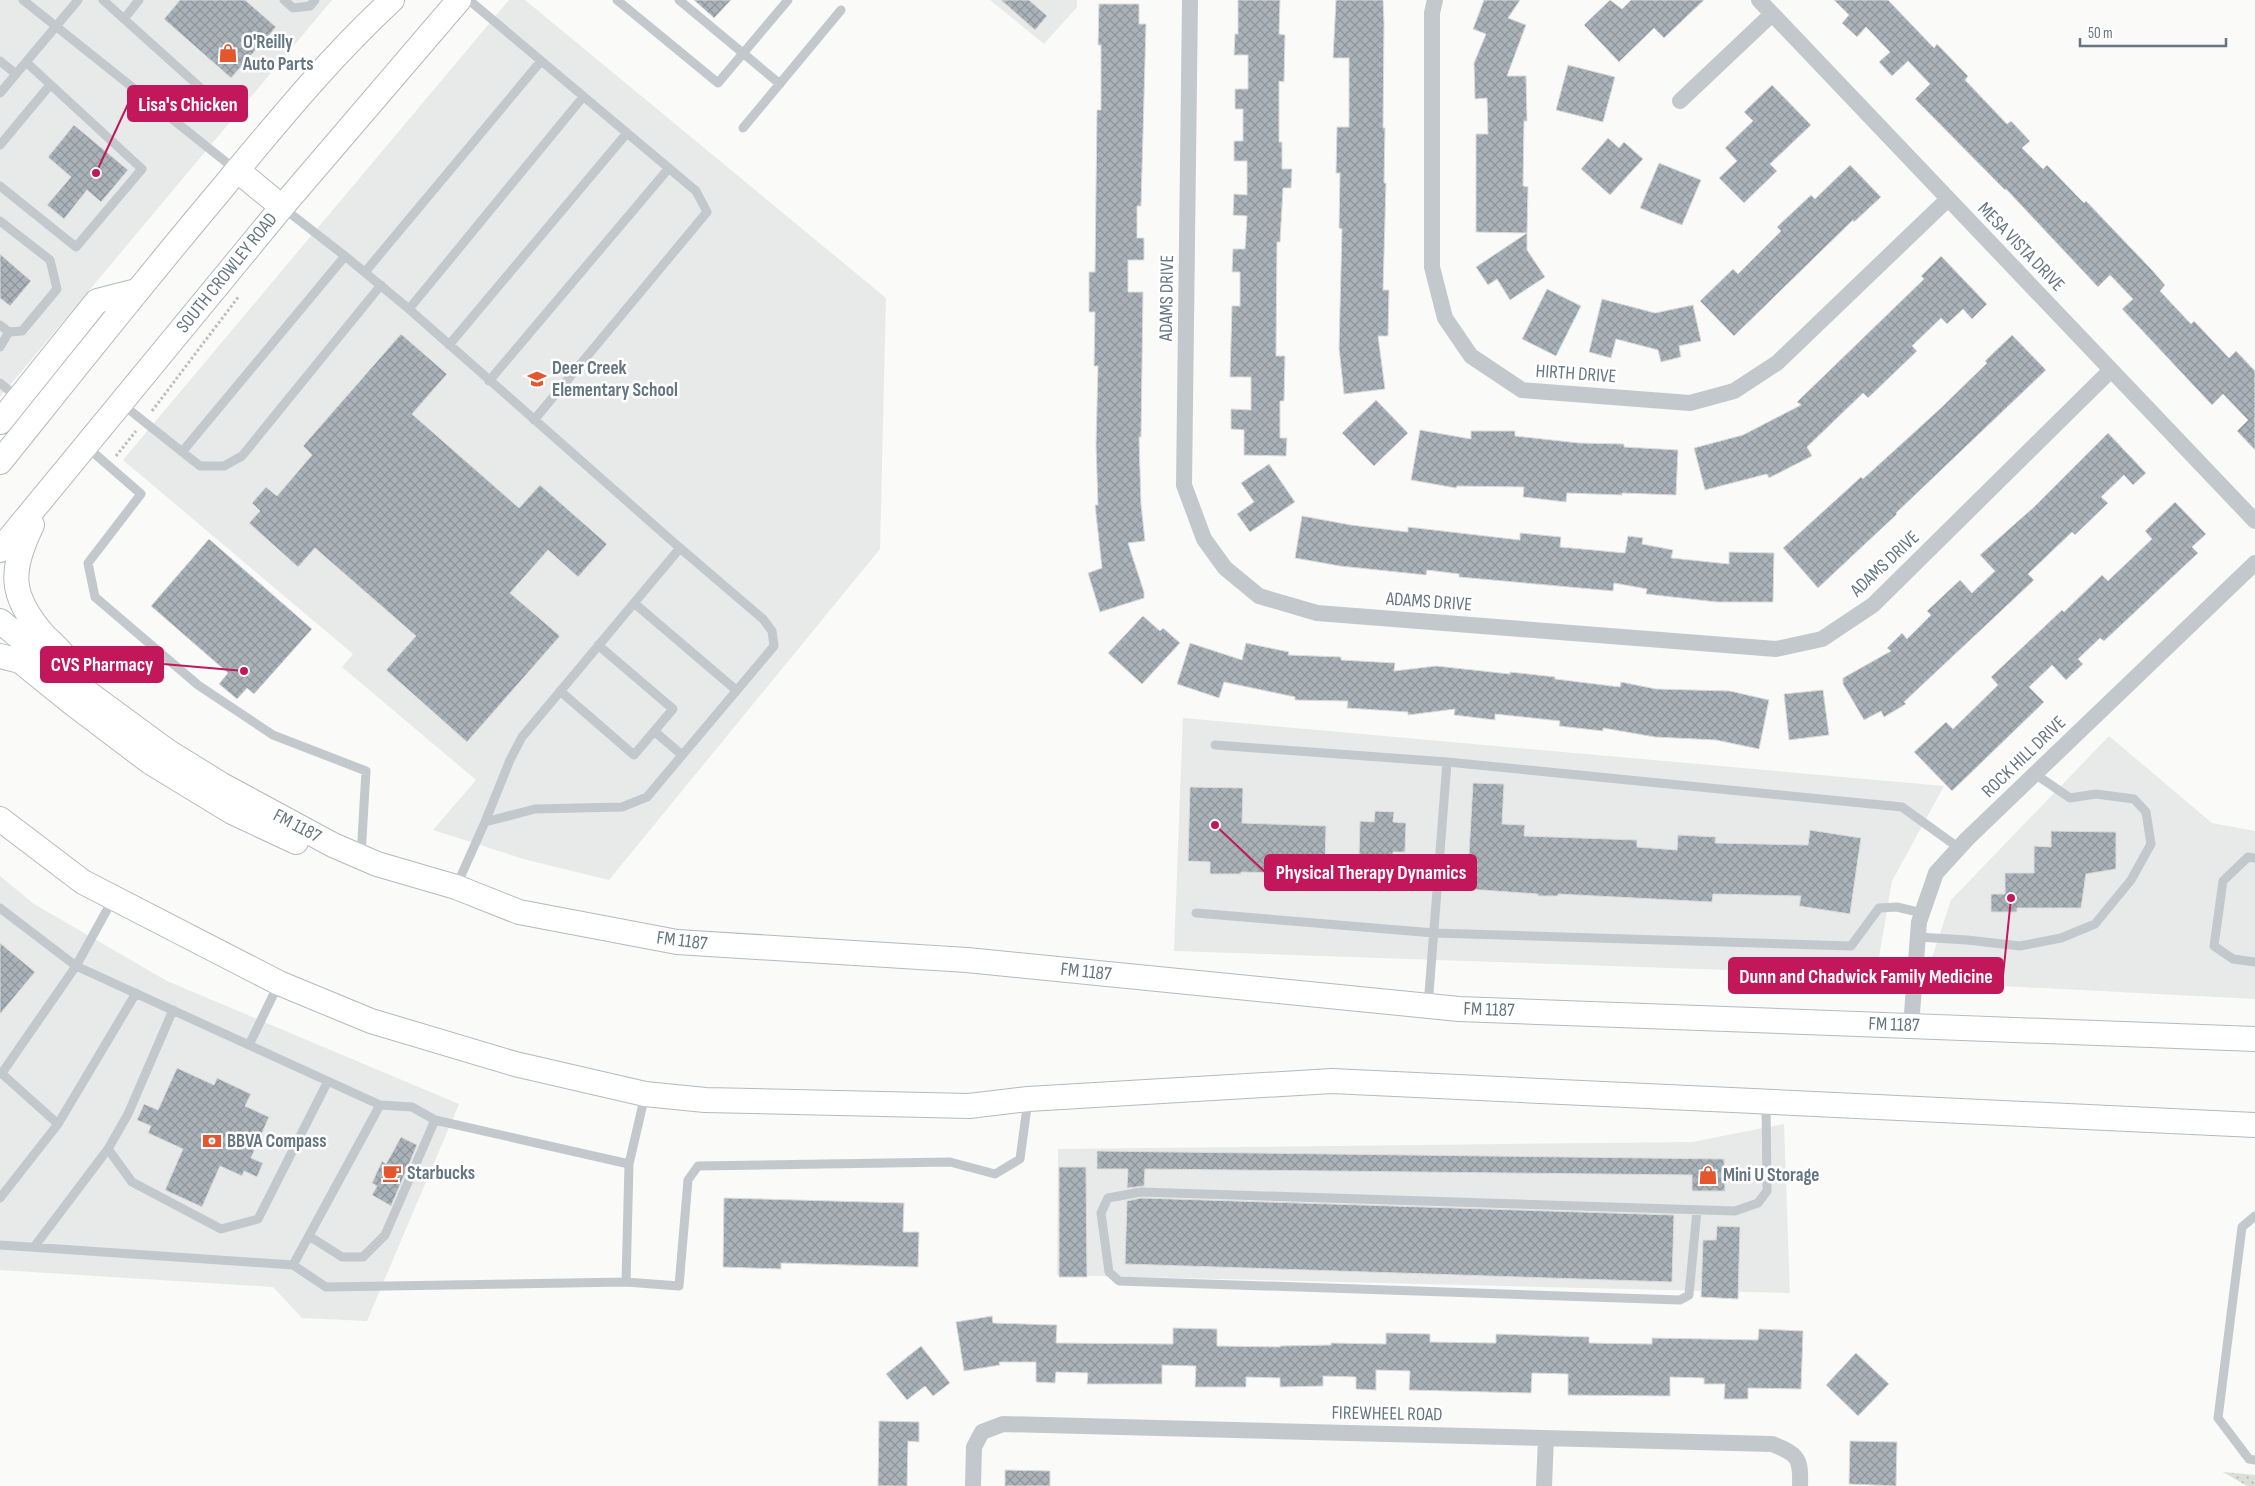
<svg xmlns="http://www.w3.org/2000/svg" width="2255" height="1486" font-family="'Sofia Sans Condensed',sans-serif">
	<style>
		.built { fill: #e8e9e9 }
		.grass { fill: url(#grass-dots) }
		.building { fill: url(#building-cross-hatch); stroke: #dcdcda }
		.lines { fill: none; stroke-linecap: round; stroke-linejoin: round }
		.secondary-casing { stroke: #b3babf; stroke-width: 26 }
		.path { stroke: #bbbfc2; stroke-width: 3; stroke-dasharray: 2.5 2.5; stroke-linecap: butt }
		.service { stroke: #c3c8cc; stroke-width: 9 }
		.minor { stroke: #c3c8cc; stroke-width: 16 }
		.secondary { stroke: #fff; stroke-width: 24 }
		.labels { text-anchor: middle; dominant-baseline: central; stroke-width: 5; stroke-linejoin: round; paint-order: stroke }
		.poi-label { font-size: 19px; font-weight: bold; fill: #657683; stroke: #fff; text-anchor: start }
		.street-label { font-size: 19px; fill: #657683; stroke: #fff }
		.leader { fill: none; stroke: #c2185b; stroke-width: 2 }
		.callout-dot { fill: #c2185b; stroke: #fff; stroke-width: 2 }
		.callout { fill: #c2185b; stroke: #c2185b; stroke-width: 2 }
		.callout-label { font-size: 20px; text-anchor: middle; font-weight: bold; fill: #fff }
	</style>
	<defs>
		<pattern id="grass-dots" width="8" height="8" patternUnits="userSpaceOnUse" patternTransform="scale(1.25)"><rect width="8" height="8" fill="#dadfd7"/><path d="M2 2h.1M6 6h.1" fill="none" stroke="#b4b9b4" stroke-width="1.8" stroke-linecap="round"/></pattern>
		<pattern id="building-cross-hatch" width="8" height="8" patternUnits="userSpaceOnUse" patternTransform="scale(1.25)"><rect width="8" height="8" fill="#aab3b9"/><path d="M0 0l8 8M0 8l8-8" fill="none" stroke="#8e969c"/></pattern>
	</defs>
	<rect width="100%" height="100%" fill="#fafaf8"/>
	<!-- built -->
	<path class="built" d="M0,0H332L0,397Z
		M509,0H525L886,298L880,549L609,880L527,860L433,830L476,780L342,667L353,654L123,460Z
		M990,0H1077V7L1044,44Z
		M1183,718L1944,786L1892,881L1876,975L1174,951Z
		M2109,736L2212,823L2255,831V999L1924,982L1951,900Z
		M0,876L34,904L167,981L459,1104L367,1321L302,1318L273,1287L0,1270Z
		M1784,1124L1790,1293L1057,1275L1058,1149L1692,1142Z"/>
	<!-- grass -->
	<path class="grass" d="M2223,1472L2255,1475V1486H2247Z"/>
	<!-- building -->
	<path class="building" d="M180,0H245L276,27L231,78L164,19Z
		M694,0H731L714,18Z
		M1001,0H1029L1047,16L1035,30Z
		M1238,0H1280L1279,34L1285,35L1284,82L1279,81V142H1282V169H1292L1291,188H1283L1280,242H1277L1276,356H1285L1284,401H1280V438H1287L1286,456L1244,455V430L1231,429V409L1251,410V377H1230L1232,306H1240V272H1232L1233,249H1245L1247,216L1233,215L1234,194L1247,195V161H1234V141H1243V109H1235V89H1248V55H1234L1235,34H1238Z
		M1336,0H1383L1384,22L1383,128H1385L1384,183H1386L1383,290H1389L1388,336H1378L1385,389L1344,394L1339,348L1342,229L1339,228L1340,173H1336L1337,127H1349V58H1333Z
		M1484,0H1520L1508,18L1526,25L1507,76H1526L1527,121H1524L1523,186L1528,187L1527,233L1476,232V134H1488L1487,98L1475,99L1474,63L1486,34L1473,29Z
		M1610,0L1622,9L1631,0H1704L1664,38L1654,28L1619,62L1584,25Z
		M1834,0H1888L1934,48L1937,44L1968,76L1965,80L2007,124L2011,121L2030,141L2022,148L2043,169L2047,165L2084,203L2086,201L2152,270L2165,285L2160,291L2191,324L2194,321L2229,358L2236,351L2255,371V450L2237,431L2248,420L2223,394L2212,405L2122,309L2133,299L2110,275L2098,287L2006,189L2005,190L1915,99L1930,84L1908,61L1892,76L1879,62L1890,52L1866,27L1857,37L1842,23L1849,15Z
		M1099,4H1139V24H1146L1141,206H1137V238H1144V260H1128V292H1143L1141,437H1139L1141,504L1145,541L1128,543L1144,592V598L1100,612L1088,573L1102,568L1095,505H1098L1096,445L1098,366H1094L1095,312H1089V272H1095L1097,110H1101V45H1098Z
		M1568,65L1615,77L1603,122L1556,110Z
		M1772,85L1811,125L1770,164L1777,171L1744,203L1719,178L1737,161L1725,148L1753,121L1744,112Z
		M74,125L128,170L101,202L87,190L64,219L47,205L71,177L48,157Z
		M1608,138L1619,148L1624,142L1643,159L1610,195L1581,169Z
		M1659,163L1701,180L1682,225L1640,208Z
		M1850,165L1881,197L1854,222L1853,220L1734,336L1700,301L1733,269L1738,274L1781,231L1777,227L1811,195L1815,199Z
		M1527,233V250L1545,277L1510,300L1497,279L1488,285L1476,267Z
		M0,254L31,281L10,306L0,298Z
		M1941,256L1987,304L1972,319L1963,309L1947,324L1941,318L1912,346L1917,351L1868,398L1863,393L1807,447L1812,456L1769,478L1767,474L1705,490L1694,448L1743,435L1801,405L1797,402L1924,279L1921,276Z
		M1547,289L1581,306L1556,356L1522,339Z
		M1602,299L1655,313L1693,305L1701,341L1679,346L1681,357L1661,362L1658,350L1616,339L1611,358L1589,352Z
		M401,334L447,374L412,414L519,508L540,485L607,544L578,577L548,550L510,593L560,636L467,742L386,670L416,636L315,548L298,567L249,523L260,511L252,503L266,487L277,496L312,455L303,446Z
		M2012,335L2046,370L1896,513L1897,514L1818,588L1783,548L1861,477L1863,479L1942,407L1987,363L1985,361Z
		M1376,400L1408,433L1374,466L1342,433Z
		M1420,430L1471,439V431H1515V436L1579,443L1624,444V447L1678,450L1676,495L1622,493V495L1567,493L1566,502L1523,497L1524,487L1457,486L1456,488L1411,480Z
		M2108,433L2146,473L2133,485L2124,475L2101,497L2108,503L2075,535L2072,532L2028,574L2034,580L1904,702L1906,704L1884,717L1881,711L1864,720L1843,684V678L1891,651L1887,648L1902,633L1907,639L1931,615L1927,611L1960,580L1972,593L1995,571L1980,555L2034,507Z
		M1269,464L1295,502L1250,532L1237,514L1254,502L1241,483Z
		M2175,502L2206,534L2192,547L2198,553L2104,641L2100,638L2078,659L2083,664L2066,680L2052,665L2029,687L2044,702L1952,791L1914,752L1946,722L1953,729L1998,685L1991,677L2062,610L2064,612L2102,575L2108,581L2152,539L2145,531Z
		M1302,516L1351,525L1408,532V527L1520,540V533L1561,537L1560,547L1625,553L1628,536L1643,538L1642,544L1673,550L1671,558L1729,564V552L1774,553L1773,602H1717L1646,594L1647,589L1614,583L1613,591L1459,577V574L1427,570L1426,575L1340,566L1295,558Z
		M209,539L312,629L254,694L247,688L237,699L219,684L228,673L151,606Z
		M1143,616L1160,631L1163,628L1180,643L1142,684L1108,653Z
		M1190,643L1242,660L1246,643L1289,652L1288,655L1341,657V660L1395,663L1394,671L1436,666L1510,674V672L1555,677V679L1620,687L1621,682L1656,689L1730,691L1769,700L1759,749L1716,740L1655,737L1603,728V731L1559,726L1560,721L1495,714V720L1454,715L1455,709L1408,715V712L1347,708L1348,701L1295,700V697L1224,682L1219,698L1177,684Z
		M1823,690L1829,735L1789,740L1784,694Z
		M1473,783L1504,784L1502,824L1525,825L1524,836L1637,840V847L1677,850L1678,835L1716,837L1715,843L1808,845L1810,830L1861,838L1850,914L1799,906L1801,896L1713,894L1712,902L1558,894V896H1538V894L1467,889Z
		M1190,787L1243,788L1242,823L1326,826L1325,874L1241,872V874H1210V862L1188,861Z
		M1375,811L1394,812L1393,822L1406,823L1405,852H1393L1391,891L1358,890L1360,821L1374,822Z
		M2051,831L2116,832V869L2086,874L2081,908H2017V912H1991V894H2005V873H2034V846L2051,847Z
		M0,943L35,972L0,1014Z
		M177,1068L214,1085L217,1078L251,1094L245,1106L269,1117L251,1158L263,1163L257,1177L244,1171L242,1176L220,1166L202,1207L165,1190L183,1149L148,1133L151,1126L137,1120L144,1104L158,1110Z
		M401,1137L417,1145L391,1206L372,1195L377,1186L372,1183L382,1161L386,1164Z
		M1097,1151L1724,1159L1725,1191H1692V1175L1145,1169L1144,1186L1127,1188L1128,1169H1097Z
		M1059,1167H1086L1087,1277H1059Z
		M724,1198L904,1203L903,1232H919L918,1267L781,1263V1269L723,1267Z
		M1141,1198L1674,1215L1672,1282L1125,1264L1127,1201Z
		M1717,1226L1740,1227L1738,1299L1701,1297L1703,1240H1716Z
		M992,1316L993,1323L1057,1325L1056,1343L1173,1344V1328L1217,1329V1346L1280,1347V1346L1331,1345V1343L1386,1344V1333L1430,1334V1342L1496,1343V1334L1589,1337V1343L1652,1344V1338L1758,1340L1759,1329L1803,1331L1801,1389L1748,1388V1399H1724L1725,1384H1704V1378L1670,1377V1396L1568,1395V1374L1532,1373L1531,1393L1409,1390L1410,1371L1376,1370V1390L1356,1389V1377L1323,1376V1386L1280,1387V1378L1246,1377V1387H1195L1196,1366L1162,1365V1384H1087L1088,1373L1056,1372L1055,1383L1036,1382V1362H999L1000,1365L964,1371L956,1322Z
		M921,1346L950,1383L933,1396L925,1386L907,1400L886,1374Z
		M1856,1353L1889,1384L1858,1416L1826,1385Z
		M879,1421L919,1422V1442L908,1441L907,1486H878Z
		M1850,1441L1897,1442L1896,1486L1849,1484Z
		M1005,1470L1050,1471V1486H1005Z"/>
	<g class="lines">
		<!-- secondary casing -->
		<g class="secondary-casing">
			<path id="secondary" d="M237,170L282,207
				M0,422L97,301L136,291
				M0,462C73,371 145,280 220,191C275,125 329,58 392,0
				M32,525C10,570 9,595 43,634C51,643 64,652 69,663
				M0,550L282,207L459,0
				M0,621L73,682L167,751L222,785L333,845L377,864L456,887L519,912L677,942L967,960L1459,1009L2255,1039
				M0,656L20,661L72,703L150,762L232,812L296,842
				M0,819L83,882L279,983L371,1021L515,1064L645,1094L705,1100L969,1106L1028,1099L1332,1081L2255,1125"/>
		</g>
		<!-- path -->
		<path class="path" d="M152,411L239,296
			M116,456L136,431"/>
		<!-- service -->
		<path class="service" d="M23,0L236,170
			M103,0L124,19L139,0
			M284,0L293,8L310,6L315,0
			M469,0L696,191L707,212L534,420
			M617,0L718,83L788,0
			M679,0L780,84
			M124,19L203,90
			M0,61L16,74
			M0,93L78,0
			M743,128L841,10
			M0,145L50,85
			M0,186L76,247L142,169L26,62
			M282,207L345,256L409,309L680,548L522,737L510,760L485,822L456,887
			M0,221L50,260L57,289L22,331L9,332L0,325
			M365,272L541,61
			M409,309L583,97
			M449,345L627,133
			M0,347L9,332
			M489,381L669,168
			M0,383L17,397
			M122,404L200,466H224L242,456L381,285
			M87,447L141,494L88,563L95,597L198,685L273,735L366,771L361,856
			M182,452L345,256
			M634,603L736,690
			M560,691L634,755L673,709L598,645
			M654,731L682,755
			M1215,745L1447,762L1902,807L1959,848
			M485,822L535,809L622,807L647,797L774,646L772,631L763,619L680,548
			M2255,858L2248,857L2223,881L2214,946L2233,959L2255,962
			M113,899L76,966L380,1105L412,1107L435,1120L629,1164L626,1282L679,1286L688,1180L698,1166L950,1162L995,1174L1020,1159L1028,1100
			M0,908L76,966L2,1073
			M1196,913L1434,933L1851,946L1879,908L1897,907L1922,913
			M1918,937L1967,940L2020,946L2061,938L2095,924L2131,880L2151,844L2146,812L2134,799L2096,794L2070,798L2035,774
			M1428,1006L1447,762
			M249,1045L279,983
			M0,1072L58,1124L0,1198
			M380,1105L293,1265L326,1287L626,1282
			M58,1124L136,993
			M108,1149L132,1182L221,1229L258,1219L328,1081
			M629,1164L645,1095
			M1697,1210L1689,1295L1680,1300L1119,1281L1109,1272L1101,1213L1108,1198L1141,1192L1735,1211L1758,1203L1767,1191L1766,1102
			M2255,1216L2242,1227L2218,1418L2249,1459L2255,1460
			M309,1236L342,1257H363L385,1235L435,1120
			M0,1245L293,1265
			M34,1247L108,1149L128,1114L173,1010"/>
		<!-- minor -->
		<path class="minor" d="M1190,0L1184,485L1204,539L1225,568L1259,596L1317,613L1776,649L1822,639L1873,605L2111,370
			M1435,0L1432,13V267L1445,318L1471,356L1522,390L1690,403L1734,391L1777,363L1948,199
			M1759,0L2255,521
			M1680,101L1772,14
			M1911,1026L1919,922L1936,873L1967,839L2255,563
			M973,1486L974,1447L982,1432L1003,1424L1772,1444C1798,1454 1801,1458 1800,1486
			M1544,1486L1546,1438"/>
		<!-- secondary -->
		<use href="#secondary" class="secondary"/>
	</g>
	<!-- icons -->
	<defs>
		<g id="shop-bare" transform="scale(1.5)"><path d="M-5-2.5h2.3a2.7 3.5 0 0 1 5.4 0H5L5.5 6h-11ZM-1.5-2.5h3a1.5 2.3 0 0 0-3 0Z" fill="#e4572e" stroke="#fff" stroke-width="2.5" paint-order="stroke"/></g>
		<g id="school-bare" transform="scale(1.5)"><path d="M0-5L7-2L0 1L-7-2ZM-4 1L0 2.5L4 1V4Q0 6-4 4Z" fill="#e4572e" stroke="#fff" stroke-width="2.5" paint-order="stroke"/></g>
		<g id="bank-bare" transform="scale(1.5)"><path d="M-6-4H6V4H-6ZM0-2.3a2.3 2.3 0 1 0 0 4.6a2.3 2.3 0 1 0 0-4.6Z" fill="#e4572e" stroke="#fff" stroke-width="2.5" paint-order="stroke"/></g>
		<g id="cafe-bare" transform="scale(1.5)"><path d="M-5.5-4.5H6V0H3Q3 3.5 0 3.5H-2.5Q-5.5 3.5-5.5 0ZM3-3.2v2h1.7v-2ZM-6 4.5H4V6H-6Z" fill="#e4572e" stroke="#fff" stroke-width="2.5" paint-order="stroke"/></g>
	</defs>
	<g fill-rule="evenodd">
		<use href="#shop-bare" x="228" y="53"/>
		<use href="#school-bare" x="537" y="379"/>
		<use href="#bank-bare" x="212" y="1141"/>
		<use href="#cafe-bare" x="392" y="1173"/>
		<use href="#shop-bare" x="1708" y="1175"/>
	</g>
	<g class="labels">
		<!-- poi labels -->
		<g class="poi-label">
			<text x="243" y="42">O'Reilly<tspan x="243" dy="22">Auto Parts</tspan></text>
			<text x="552" y="368">Deer Creek<tspan x="552" dy="22">Elementary School</tspan></text>
			<text x="227" y="1141">BBVA Compass</text>
			<text x="407" y="1173">Starbucks</text>
			<text x="1723" y="1175">Mini U Storage</text>
		</g>
		<!-- street labels -->
		<g class="street-label">
			<text transform="translate(2021 247) rotate(46)">MESA VISTA DRIVE</text>
			<text transform="translate(227 273) rotate(-51)">SOUTH CROWLEY ROAD</text>
			<text transform="translate(1167 298) rotate(-89)">ADAMS DRIVE</text>
			<text transform="translate(1576 374) rotate(4)">HIRTH DRIVE</text>
			<text transform="translate(1885 564) rotate(-43)">ADAMS DRIVE</text>
			<text transform="translate(1429 602) rotate(4)">ADAMS DRIVE</text>
			<text transform="translate(2024 757) rotate(-44)">ROCK HILL DRIVE</text>
			<text transform="translate(297 826) rotate(28)">FM 1187</text>
			<text transform="translate(682 941) rotate(7)">FM 1187</text>
			<text transform="translate(1086 972) rotate(6)">FM 1187</text>
			<text transform="translate(1489 1010) rotate(2)">FM 1187</text>
			<text transform="translate(1894 1025) rotate(2)">FM 1187</text>
			<text transform="translate(1387 1414) rotate(1)">FIREWHEEL ROAD</text>
		</g>
	</g>
	<!-- callouts -->
	<path class="leader" d="M96 173L128 104M244 671L163 664M1215 825L1265 872M2011 898L2003 976"/>
	<g class="callout-dot">
		<circle cx="96" cy="173" r="5"/>
		<circle cx="244" cy="671" r="5"/>
		<circle cx="1215" cy="825" r="5"/>
		<circle cx="2011" cy="898" r="5"/>
	</g>
	<g class="callout">
		<rect x="128" y="86" width="119" height="35" rx="5"/>
		<rect x="41" y="647" width="122" height="35" rx="5"/>
		<rect x="1265" y="855" width="211" height="35" rx="5"/>
		<rect x="1729" y="958" width="274" height="35" rx="5"/>
	</g>
	<g class="callout-label">
		<text x="188" y="111">Lisa's Chicken</text>
		<text x="102" y="671">CVS Pharmacy</text>
		<text x="1371" y="879">Physical Therapy Dynamics</text>
		<text x="1866" y="983">Dunn and Chadwick Family Medicine</text>
	</g>
	<!-- scale -->
	<path d="M2080 38v8h146v-8" fill="none" stroke="#657683" stroke-width="2.5"/>
	<text x="2088" y="38" font-size="15" fill="#657683" stroke="#ffffff" stroke-width="4" paint-order="stroke">50 m</text>
</svg>
